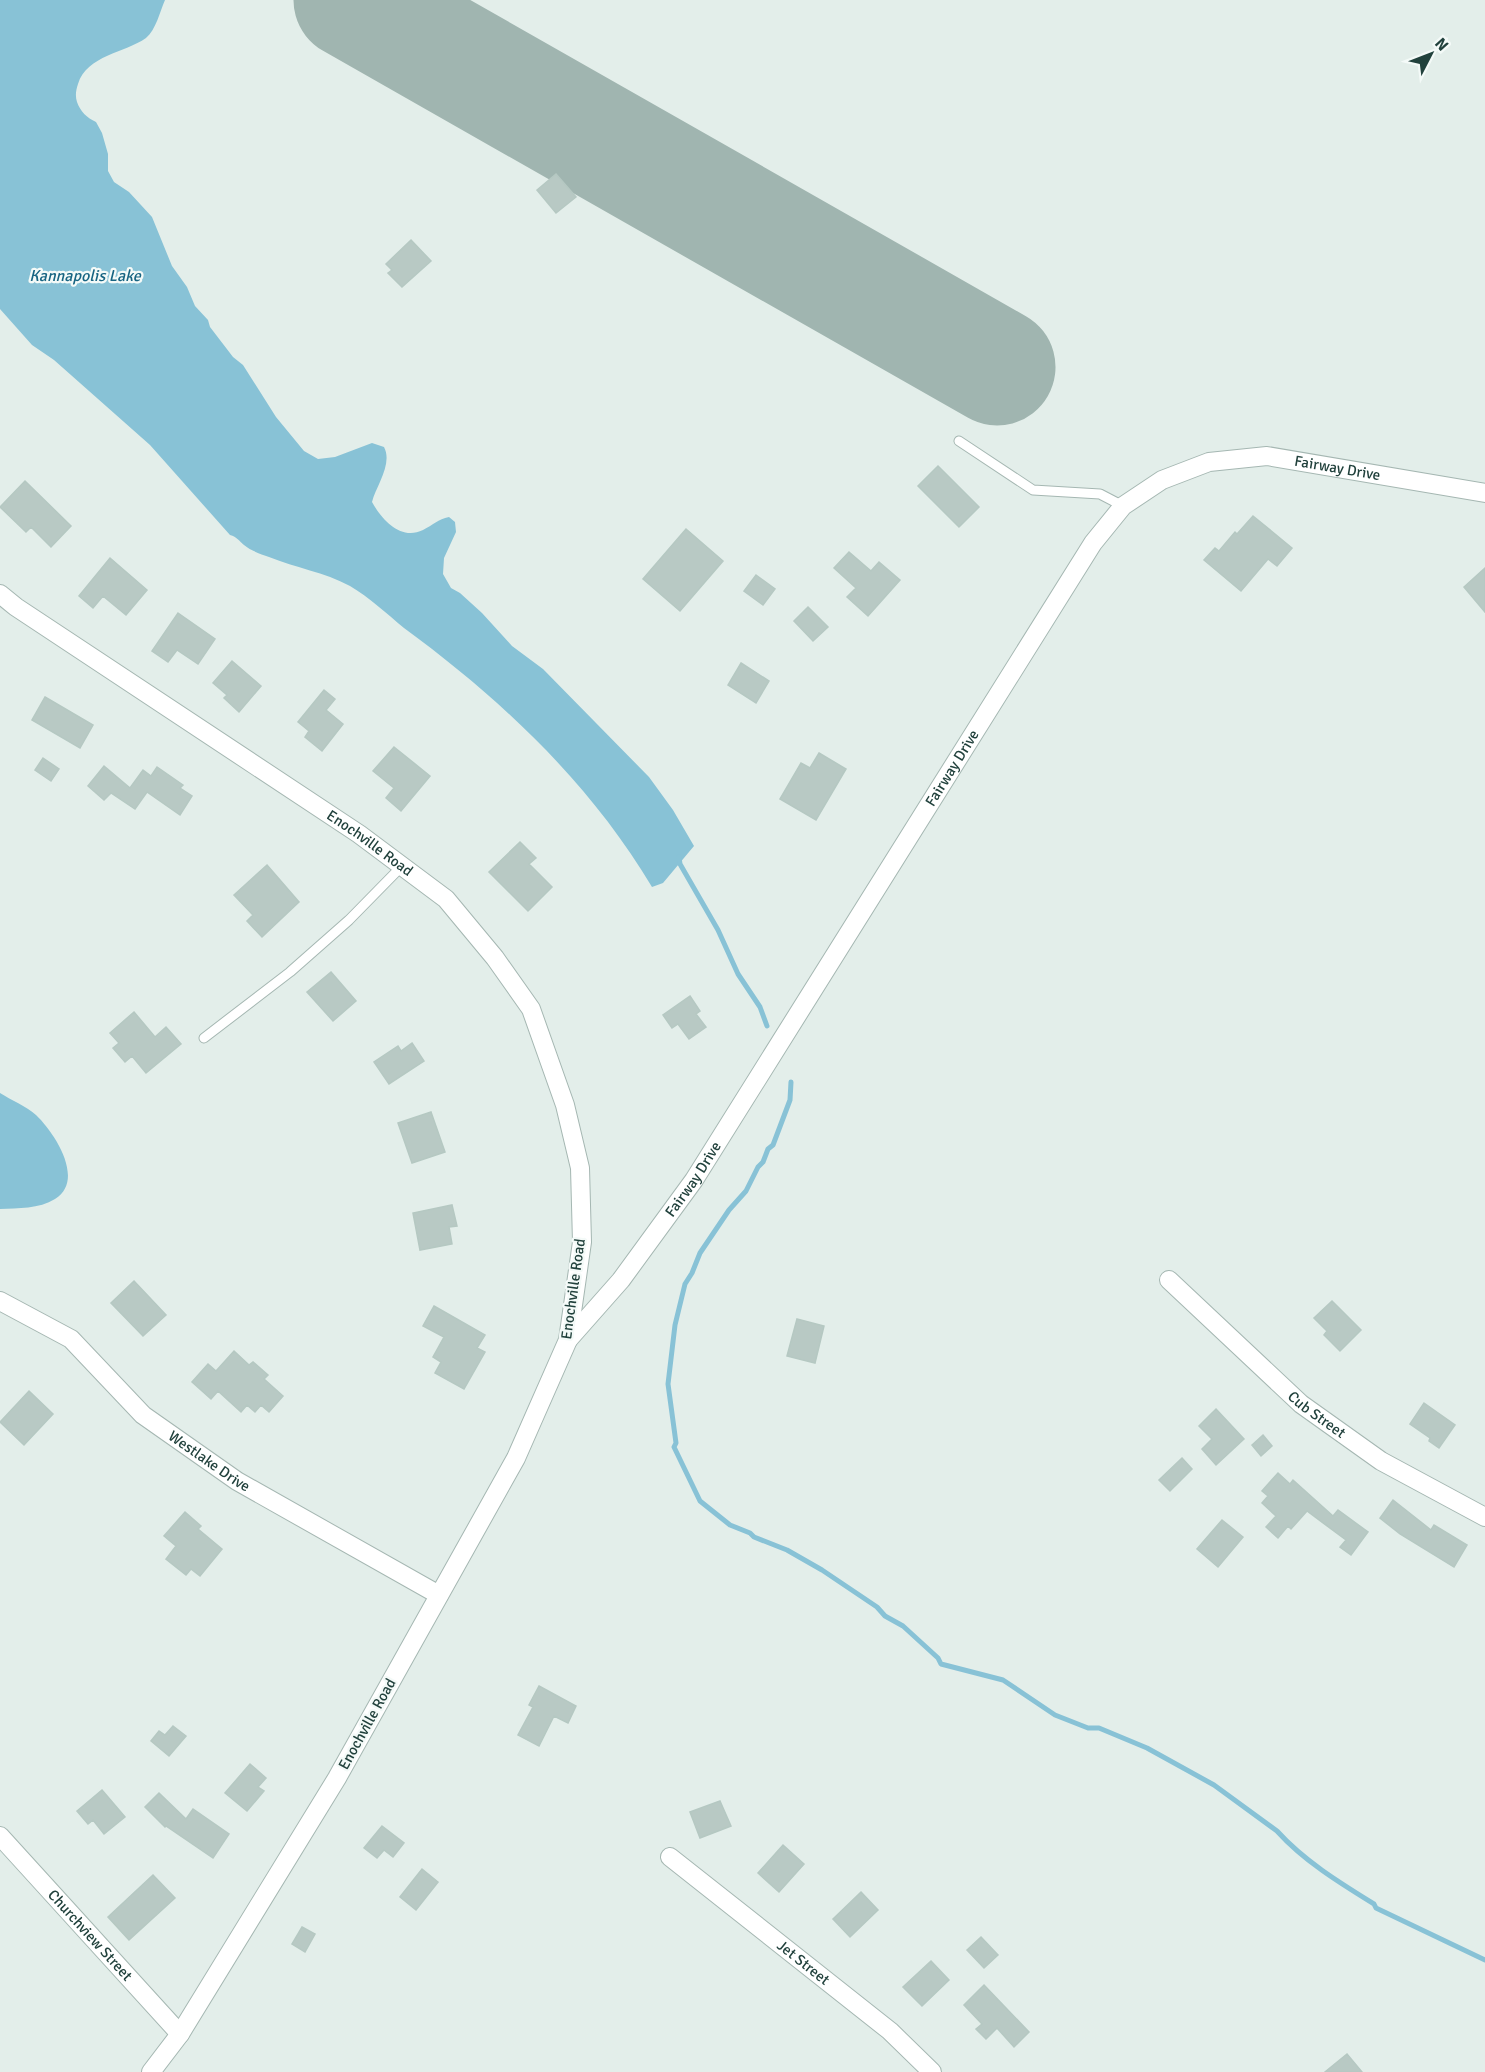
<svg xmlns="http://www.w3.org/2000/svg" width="1485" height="2072" font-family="Signika,sans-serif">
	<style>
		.water { fill: #88c2d6 }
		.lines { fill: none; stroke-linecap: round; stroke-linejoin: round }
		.stream { stroke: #88c2d6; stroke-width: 5 }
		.runway { stroke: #a0b5b0; stroke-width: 117 }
		.building { fill: #b8c9c4; stroke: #b5c8c2; stroke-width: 1.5 }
		.lane-casing { stroke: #a5b7b2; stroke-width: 11 }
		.street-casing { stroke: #a5b7b2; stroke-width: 20 }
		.lane { stroke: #fff; stroke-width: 9 }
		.street { stroke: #fff; stroke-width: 18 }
		.labels { text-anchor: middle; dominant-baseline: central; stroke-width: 4.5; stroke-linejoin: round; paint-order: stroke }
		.street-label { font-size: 15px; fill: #21413c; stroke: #f4faf8 }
		.water-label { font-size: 16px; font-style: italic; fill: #176482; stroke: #f4faf8 }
	</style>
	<rect width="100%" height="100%" fill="#e3eeea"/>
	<!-- water -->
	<path class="water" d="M0,0H165C160,11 156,30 146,38C125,53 87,55 78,84C76,90 75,96 77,102C80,111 87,118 96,122L102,133L108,154V171L114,182L129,192L152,217L172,266L187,287L195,306L208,320L210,327L233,357L243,365L276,417L304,451L318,459L335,457L372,443L384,447C393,464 376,486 372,502C382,520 401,541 423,530C433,525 438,519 449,517L455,522L456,532L444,558L443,574L451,588L460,593L482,613L512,646L543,669L649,777L673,810L694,846L663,883L652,887C590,783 501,699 404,628C387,614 369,597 350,586C324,572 296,568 269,557C261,554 251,551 244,545C239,541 237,537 230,535L150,445L54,360L32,345L0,309Z
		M0,1093C11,1100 26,1106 36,1115C54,1132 86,1180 55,1199C39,1209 18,1208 0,1209Z"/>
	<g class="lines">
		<!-- stream -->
		<path class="stream" d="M679,857L680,864L718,930L738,974L760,1007L767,1026
			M791,1082L790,1100L773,1145L768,1149L763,1162L758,1167L746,1191L729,1210L700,1253L692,1273L685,1284L675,1325L668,1384L676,1443L674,1447L700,1501L730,1525L750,1533L754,1537L787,1550L822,1570L877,1607L885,1616L903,1626L938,1658L941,1664L1003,1680L1055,1715L1088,1728H1099L1147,1748L1214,1785L1277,1831C1304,1861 1340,1883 1374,1904L1376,1908L1485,1960"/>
		<!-- runway -->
		<path class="runway" d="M352,0L997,367"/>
	</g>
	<!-- building -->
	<path class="building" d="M556,174L576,197L556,213L537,190Z
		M411,240L431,261L402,287L388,273L392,270L386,264Z
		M938,466L979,507L959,527L918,486Z
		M25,481L71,526L51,547L31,527L26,532L0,507Z
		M1253,516L1292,548L1277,566L1268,559L1241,591L1204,560L1215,548L1219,551L1235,532L1237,534Z
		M686,529L723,561L680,611L643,579Z
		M849,552L871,571L879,562L900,580L868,616L847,597L856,588L834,568Z
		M110,558L147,590L126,615L103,596L93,608L79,596Z
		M1485,568V612L1464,587Z
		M756,575L775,589L763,605L744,591Z
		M808,607L828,627L813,641L794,621Z
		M178,613L215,639L198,664L177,650L168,662L152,651Z
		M232,661L261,686L239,712L224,698L227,695L213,683Z
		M741,663L769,681L756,703L728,685Z
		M324,690L335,699L326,710L343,724L322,751L305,737L309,731L298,722Z
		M45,697L93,725L80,748L32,720Z
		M394,747L430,776L401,811L386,798L394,788L373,771Z
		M819,753L846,769L816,820L780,799L801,763L810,768Z
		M43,758L59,769L51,781L35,770Z
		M104,766L130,788L143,770L151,776L157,767L183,785L180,788L192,796L180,815L147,792L135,809L111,793L104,800L88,786Z
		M520,842L536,858L529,864L552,887L528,911L489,872Z
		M267,865L299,902L262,937L247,921L253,915L234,895Z
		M331,972L356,1001L333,1021L307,992Z
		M690,996L700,1011L696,1014L706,1027L689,1039L678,1024L672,1028L663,1015Z
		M134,1012L155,1037L166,1027L181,1044L146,1073L132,1056L125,1062L113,1048L119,1043L110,1033Z
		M412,1043L424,1061L389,1084L374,1062L398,1046L401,1051Z
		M431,1112L445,1152L412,1163L398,1123Z
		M452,1205L457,1226L449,1227L452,1244L420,1250L413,1213Z
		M134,1281L166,1315L143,1336L111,1303Z
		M1332,1301L1361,1330L1340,1351L1324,1335L1327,1331L1314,1318Z
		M434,1306L485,1335L477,1348L485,1352L464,1389L435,1373L441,1362L433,1357L444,1337L423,1326Z
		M797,1319L824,1326L815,1363L787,1356Z
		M234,1351L249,1365L253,1362L268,1375L264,1379L283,1396L269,1412L261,1405L255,1412L247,1405L241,1412L218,1391L211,1399L192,1382L208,1364L216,1371Z
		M29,1391L53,1414L24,1445L0,1422Z
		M1424,1403L1455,1425L1439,1448L1429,1441L1430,1438L1410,1424Z
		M1216,1409L1244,1439L1216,1465L1202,1449L1212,1439L1199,1426Z
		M1263,1435L1272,1446L1261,1456L1252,1445Z
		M1182,1458L1192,1469L1170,1491L1159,1480Z
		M1278,1473L1290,1484L1293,1480L1333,1516L1338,1510L1368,1532L1351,1555L1340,1547L1346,1540L1307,1511L1291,1529L1288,1526L1278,1538L1266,1527L1276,1516L1262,1503L1268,1496L1262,1491Z
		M1393,1500L1431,1530L1434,1525L1467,1545L1454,1567L1400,1534L1380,1518Z
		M185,1512L201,1526L198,1529L222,1549L200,1576L191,1569L186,1575L166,1559L176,1546L164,1536Z
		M1222,1520L1243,1537L1218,1567L1197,1549Z
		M539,1686L576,1706L568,1723L554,1716L539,1746L518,1735L533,1707L529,1705Z
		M173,1726L186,1736L169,1756L151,1741L159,1731L165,1735Z
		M250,1764L266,1778L258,1787L264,1791L247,1811L225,1793Z
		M102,1790L125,1817L104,1834L93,1820L88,1824L77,1811Z
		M159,1793L186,1819L193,1809L229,1834L213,1858L166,1826L165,1827L145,1807Z
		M720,1801L731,1826L700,1838L690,1812Z
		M382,1826L404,1843L393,1857L384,1850L377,1858L364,1848Z
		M783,1845L804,1864L779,1892L758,1873Z
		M422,1869L438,1882L416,1910L400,1897Z
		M153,1875L175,1898L129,1940L108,1917Z
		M861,1892L878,1910L850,1937L833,1919Z
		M302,1927L315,1934L305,1952L292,1944Z
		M981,1937L998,1955L984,1968L967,1950Z
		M931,1961L949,1980L922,2006L903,1987Z
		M984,1985L1029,2032L1014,2047L997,2028L986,2039L976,2029L982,2024L964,2005Z
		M1347,2054L1362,2072H1325Z"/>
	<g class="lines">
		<!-- lane casing -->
		<g class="lane-casing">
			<path id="lane" d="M959,441L1033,490L1100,494L1123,506
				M204,1038L290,972L349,920L402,866"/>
		</g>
		<!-- street casing -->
		<g class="street-casing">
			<g id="street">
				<path id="s1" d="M0,594L16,607L359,834L446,899L495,958L531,1009L565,1105L580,1168L582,1242L568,1340L516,1458L337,1778L180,2034L151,2072"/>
				<path id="s2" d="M1169,1280L1301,1404L1381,1461L1485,1517"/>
				<path id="s3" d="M0,1301L71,1339L143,1415L237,1481L439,1595"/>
				<path id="s4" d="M568,1340L621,1280L694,1180L1093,543L1123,506L1162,480L1209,462L1267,456L1485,493"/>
				<path id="s5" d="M0,1836L180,2034"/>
				<path id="s6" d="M670,1857L890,2031L932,2072"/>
			</g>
		</g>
		<!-- lane -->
		<use href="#lane" class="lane"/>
		<!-- street -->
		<use href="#street" class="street"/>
	</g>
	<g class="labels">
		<!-- street labels -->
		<g class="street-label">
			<text stroke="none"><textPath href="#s4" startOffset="1230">Fairway Drive</textPath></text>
			<text stroke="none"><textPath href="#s4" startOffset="690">Fairway Drive</textPath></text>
			<text stroke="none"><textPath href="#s1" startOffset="446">Enochville Road</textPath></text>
			<text stroke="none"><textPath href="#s4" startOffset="204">Fairway Drive</textPath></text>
			<text transform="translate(573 1289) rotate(-82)">Enochville Road</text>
			<text stroke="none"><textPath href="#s2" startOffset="200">Cub Street</textPath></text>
			<text stroke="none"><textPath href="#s3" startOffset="266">Westlake Drive</textPath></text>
			<text transform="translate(367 1724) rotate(-61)">Enochville Road</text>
			<text stroke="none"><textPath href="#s5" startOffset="134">Churchview Street</textPath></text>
			<text stroke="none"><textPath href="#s6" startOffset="170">Jet Street</textPath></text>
		</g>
		<!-- water labels -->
		<g class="water-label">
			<text x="85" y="276">Kannapolis Lake</text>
		</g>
	</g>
	<!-- north arrow -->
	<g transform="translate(1431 54) rotate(48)" stroke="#f4faf8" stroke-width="4.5" paint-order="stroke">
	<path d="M0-4.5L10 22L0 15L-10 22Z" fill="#21413c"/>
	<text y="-9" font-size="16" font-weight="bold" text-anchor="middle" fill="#21413c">N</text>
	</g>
</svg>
